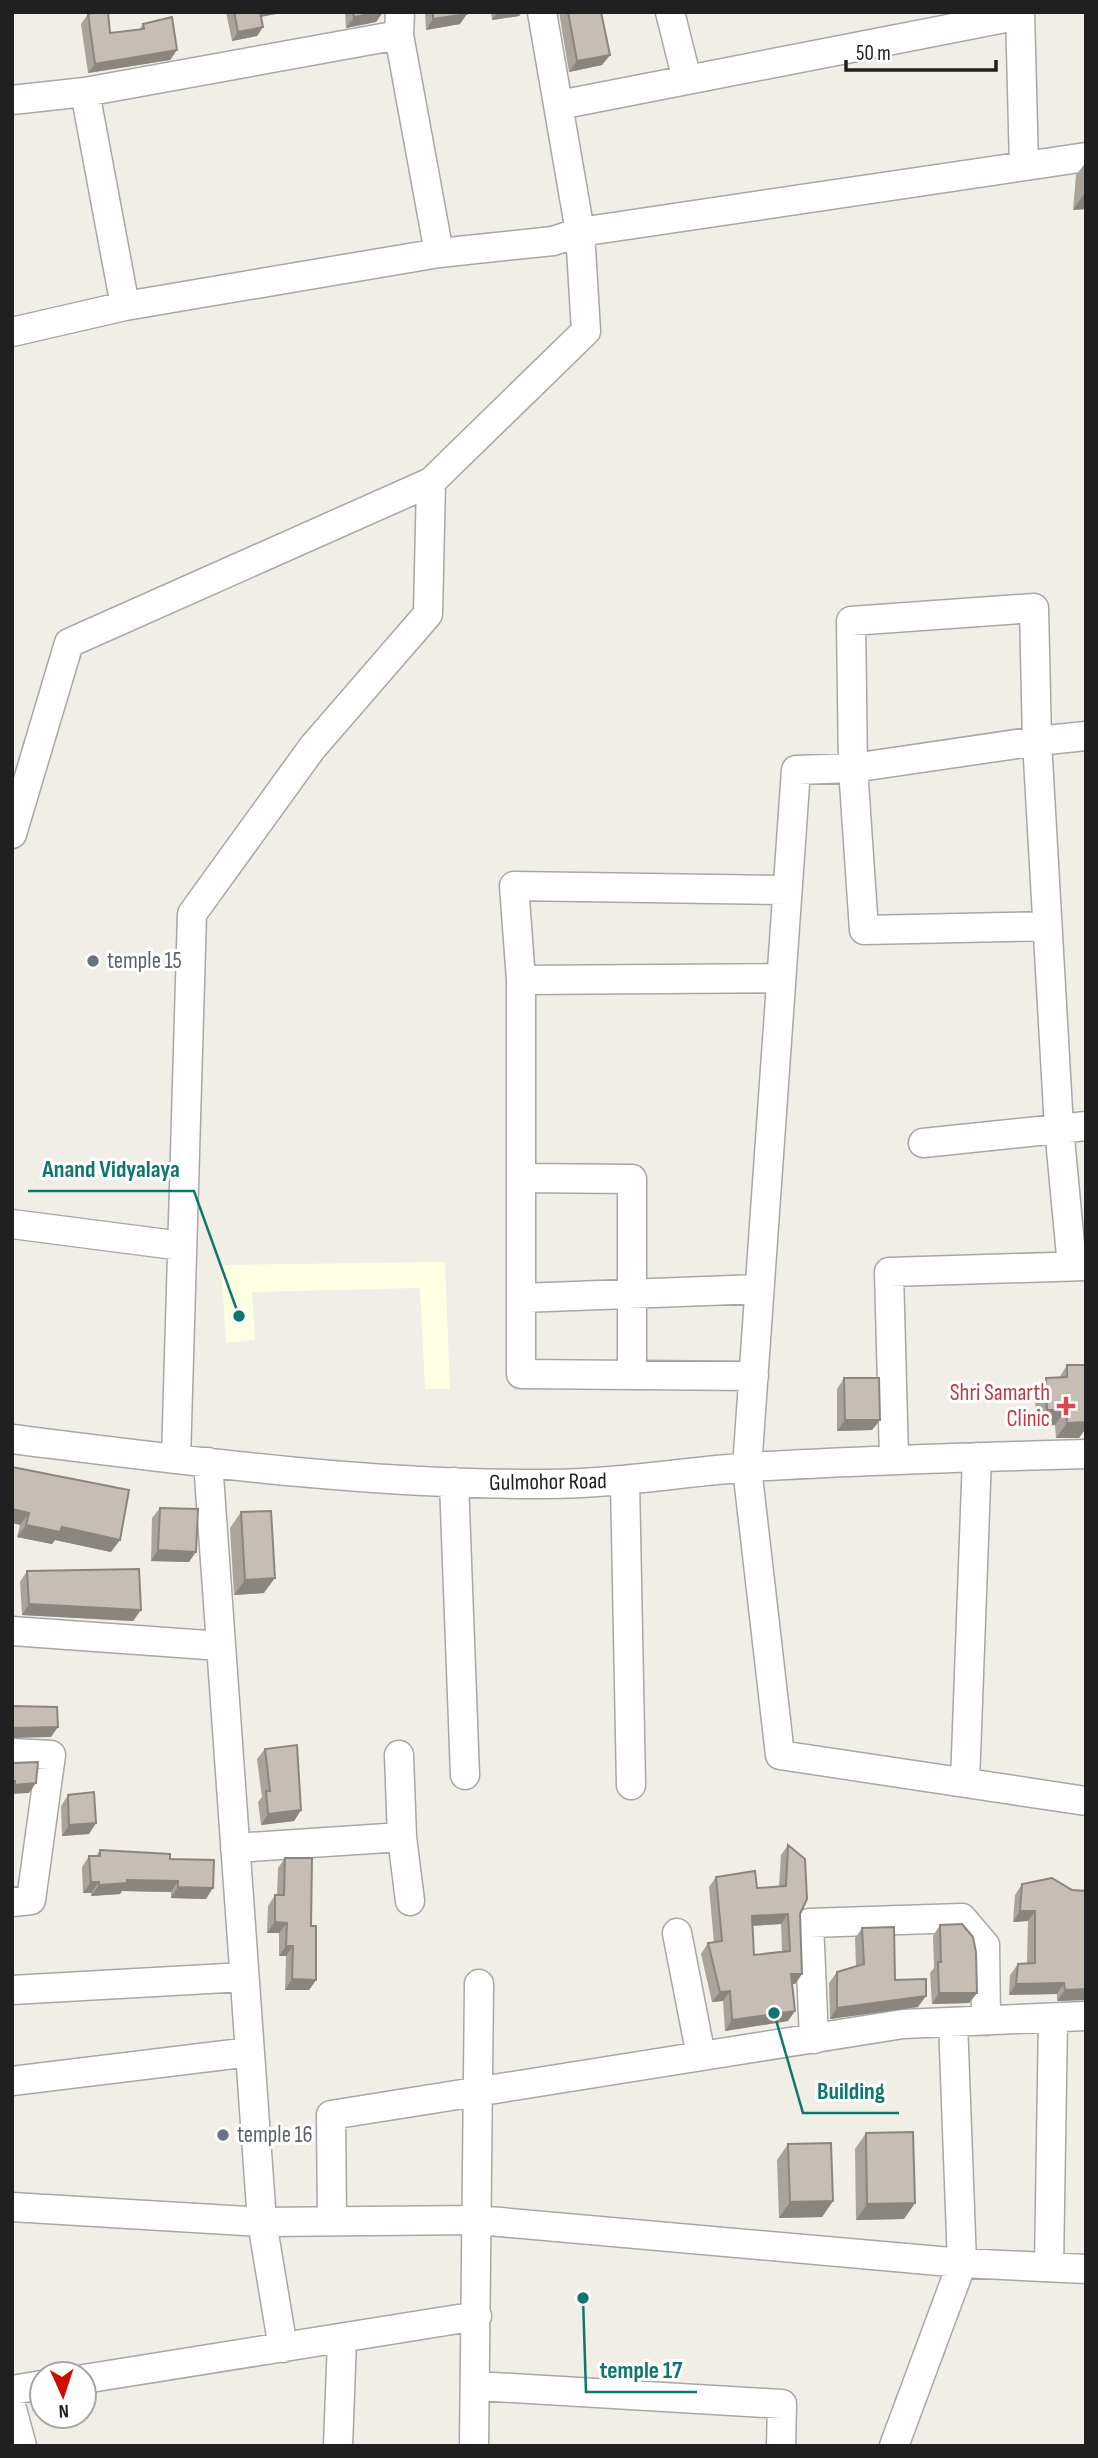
<svg xmlns="http://www.w3.org/2000/svg" width="1098" height="2458" font-family="'Sofia Sans Condensed',sans-serif">
	<style>
		.education { fill: #fdffe2 }
		.lines { fill: none; stroke-linecap: round; stroke-linejoin: round }
		.minor-casing { stroke: #a7a7a7; stroke-width: 31 }
		.minor { stroke: #fff; stroke-width: 28 }
		.wall { fill: #aaa39c; fill-rule: evenodd }
		.shaded-wall { fill: #8b857f }
		.building { fill: #c6beb5; stroke: #8b857f; stroke-width: 2; fill-rule: evenodd }
		.worship-dot { fill: #6b7280; stroke: #fff; stroke-width: 2.5 }
		.health-dot { fill: #e0444e; stroke: #fff; stroke-width: 2.5 }
		.labels { text-anchor: middle; dominant-baseline: central; stroke-width: 6; stroke-linejoin: round; paint-order: stroke }
		.worship-label { font-size: 23px; fill: #5b616d; stroke: #fff; text-anchor: start }
		.health-label { font-size: 23px; fill: #be3a42; stroke: #fff; text-anchor: end }
		.street-label { font-size: 23px; fill: #202020; stroke: #fff }
		.leader { fill: none; stroke: #0f766e; stroke-width: 2.5 }
		.callout-dot { fill: #0f766e; stroke: #fff; stroke-width: 2.5 }
		.callout-label { font-size: 24px; text-anchor: middle; font-weight: bold; fill: #0f766e; stroke: #fff; stroke-width: 6; stroke-linejoin: round; paint-order: stroke }
	</style>
	<rect width="100%" height="100%" fill="#f1eee7"/>
	<!-- education -->
	<path class="education" d="M445,1262L450,1389H425L420,1288L252,1292L255,1340L226,1343L221,1265Z"/>
	<g class="lines">
		<!-- minor casing -->
		<g class="minor-casing">
			<path id="minor" d="M670,12L687,80
				M1020,12L1024,166
				M399,35L439,253
				M85,92L125,306L439,253L553,241L580,232L1086,157
				M12,100L85,92L399,35L400,12
				M559,105L1020,15
				M12,332L125,306
				M12,834L69,643L431,482L586,331L580,232L542,12
				M1047,926L864,930L853,768L851,621L1034,608L1037,741L1086,736
				M521,980L514,886L787,890
				M923,1143L1086,1126
				M521,1178L632,1179V1375
				M12,1224L182,1246
				M1072,1266L1059,1128L1037,741L853,768L796,770L747,1468L780,1755L1086,1801
				M521,1298L759,1289
				M754,1376L521,1374V980L781,978
				M12,1439C189,1461 367,1485 546,1484C615,1484 682,1472 751,1467C862,1460 974,1457 1086,1454
				M176,1459L192,914L312,748L428,614L431,482
				M894,1459L889,1272L1086,1266
				M208,1462L262,2222L477,2220L962,2263L1086,2269
				M625,1481L631,1785
				M454,1482L465,1775
				M12,1631L221,1646
				M12,1753L51,1755L31,1900L12,1902
				M399,1755L402,1837L410,1901
				M965,1783L977,1457
				M235,1848L402,1837
				M677,1933L701,2056
				M12,1990L244,1977
				M814,2039L809,1923L962,1918L985,1945L986,2021
				M12,2081L250,2052
				M12,2207L262,2222L283,2348
				M332,2221L331,2115L903,2024L1086,2016
				M1049,2267L1053,2018
				M84,2379L477,2316
				M477,2386L782,2404L781,2446
				M12,2390L42,2385
				M12,2409L22,2446
				M338,2446L342,2340
				M474,2446L479,1984
				M894,2446L962,2263L953,2022"/>
		</g>
		<!-- minor -->
		<use href="#minor" class="minor"/>
	</g>
	<!-- wall -->
	<path class="wall" d="M226,12H286L261,17L263,27L257,36L232,41Z
		M345,12H383L376,22L346,28Z
		M425,12H467L460,24L426,30Z
		M491,12H522L519,16L492,20Z
		M559,12H601L610,55L602,65L569,72Z
		M88,14L110,33L139,30L143,24L177,50L170,60L88,73L81,24Z
		M1086,162V209L1073,210L1076,175Z
		M1067,1365H1086V1428L1079,1438H1056L1055,1425L1036,1426L1035,1394L1046,1378H1059Z
		M844,1378L880,1420L872,1430L837,1431V1389Z
		M12,1467L111,1552L55,1540L52,1544L17,1537L20,1525Z
		M160,1508L189,1562L151,1561L152,1518Z
		M241,1512L264,1593L234,1595L230,1528Z
		M27,1571L141,1610L133,1621L22,1615L20,1582Z
		M265,1749L301,1810L294,1821L261,1825L258,1802L262,1797L257,1759Z
		M68,1795L96,1823L89,1834L62,1836L61,1806Z
		M788,1845L800,1914L802,1974L795,1984H793L795,2011L788,2021L725,2031L723,2001L712,2002L701,1954L708,1943H714L709,1887L716,1877L757,1888L779,1887L781,1855ZM781,1924L782,1951L754,1955L753,1926Z
		M100,1850L170,1859L206,1899L171,1898V1892L122,1891L120,1894L91,1896V1893H83L82,1867L89,1856H96Z
		M285,1858L311,1926L316,1980L309,1990H285L286,1956H279V1933H267L268,1906L275,1895H277L278,1868Z
		M1022,1884L1086,1891V2000L1057,2001V1994L1009,1995L1010,1975L1018,1964H1027L1028,1921L1013,1922L1015,1895Z
		M940,1925L977,1993L969,2003L932,2004L930,1973L934,1968L933,1936Z
		M862,1928L895,1980L918,2007L830,2019L829,1983L837,1972L856,1966L855,1938Z
		M866,2133L915,2203L904,2219L856,2220L855,2149Z
		M788,2144L833,2201L822,2217L779,2218L777,2160Z"/>
	<!-- shaded-wall -->
	<path class="shaded-wall" d="M258,12H286L254,18Z
		M383,12L376,22L346,28L354,17Z
		M498,12H522L519,16L492,20Z
		M467,14L460,24L426,30L433,19Z
		M263,27L257,36L232,41L238,32Z
		M177,50L170,60L88,73L95,64Z
		M610,55L602,65L569,72L577,61Z
		M1084,194H1086V209L1073,210Z
		M1047,1410H1066L1055,1425L1036,1426Z
		M845,1420H880L872,1430L837,1431Z
		M1086,1422V1428L1079,1438H1056L1067,1423Z
		M12,1509L29,1513L20,1525L12,1523Z
		M26,1525L62,1527L120,1540L111,1552L55,1540L52,1544L17,1537Z
		M158,1550L196,1552L189,1562L151,1561Z
		M275,1578L264,1593L234,1595L245,1580Z
		M29,1604L141,1610L133,1621L22,1615Z
		M58,1727L51,1737L12,1738V1728Z
		M36,1783L29,1793L12,1794V1788L15,1785Z
		M301,1810L294,1821L261,1825L268,1814Z
		M96,1823L89,1834L62,1836L69,1825Z
		M127,1880L178,1881L171,1892L122,1891L120,1894L91,1896L99,1885Z
		M91,1882H99L91,1893H83Z
		M178,1887L213,1888L206,1899L171,1898Z
		M1020,1911H1035L1028,1921L1013,1922Z
		M788,1914L781,1924L745,1926L752,1916Z
		M275,1922L287,1923L279,1933H267Z
		M286,1946H293L286,1956H279Z
		M791,1974H802L795,1984H784Z
		M292,1979L316,1980L309,1990H285Z
		M1064,1983L1057,1994L1009,1995L1016,1984Z
		M1086,1989V2000L1057,2001L1065,1990Z
		M730,1991L723,2001L712,2002L720,1992Z
		M939,1993H977L969,2003L932,2004Z
		M926,1996L918,2007L830,2019L837,2008Z
		M795,2011L788,2021L725,2031L732,2020Z
		M833,2201L822,2217L779,2218L790,2202Z
		M915,2203L904,2219L856,2220L867,2204Z"/>
	<!-- building -->
	<path class="building" d="M99,12H108L110,33L144,29L143,24L172,17L177,50L95,64L88,14Z
		M234,12H260L263,27L238,32Z
		M353,12H380L354,17Z
		M433,12H467V14L433,19Z
		M568,12H601L610,55L577,61Z
		M1067,1365H1086V1422L1067,1423L1066,1410H1047L1046,1378L1067,1377Z
		M844,1378H879L880,1420H845Z
		M12,1467L129,1490L120,1540L62,1527L60,1532L26,1525L29,1513L12,1509Z
		M160,1508L198,1509L196,1552L158,1550Z
		M271,1511L275,1578L245,1580L241,1512Z
		M139,1569L141,1610L29,1604L27,1571Z
		M12,1706L57,1707L58,1727L12,1728Z
		M297,1745L301,1810L268,1814L266,1791H270L265,1749Z
		M38,1762L36,1783L15,1785V1781H12V1763Z
		M94,1792L96,1823L69,1825L68,1795Z
		M788,1845L805,1859L807,1899L800,1914L802,1974H791L795,2011L732,2020L730,1991L720,1992L708,1943L722,1941L716,1877L755,1871L757,1888L786,1886ZM788,1914L790,1951L754,1955L752,1916Z
		M100,1850L170,1854V1859L214,1860L213,1888L178,1887V1881L127,1880V1883L99,1885V1882H91L89,1856H100Z
		M285,1858H312L311,1926H316V1980L292,1979L293,1946H286L287,1923L275,1922V1895H284Z
		M1052,1878L1072,1890L1086,1891V1989L1065,1990L1064,1983L1016,1984L1018,1964L1035,1963V1911H1020L1022,1884Z
		M962,1924L973,1937L976,1952L977,1993H939L938,1962H941L940,1925Z
		M894,1927L895,1980L926,1979V1996L837,2008V1972L864,1964L862,1928Z
		M913,2132L915,2203L867,2204L866,2133Z
		M831,2143L833,2201L790,2202L788,2144Z"/>
	<!-- markers -->
	<g class="worship-dot">
		<circle cx="93" cy="961" r="7"/>
		<circle cx="223" cy="2135" r="7"/>
	</g>
	<path class="health-dot" d="M1062.5 1395.5h7v7h7v7h-7v7h-7v-7h-7v-7h7z"/>
	<g class="labels">
		<!-- worship labels -->
		<g class="worship-label">
			<text x="107" y="961">temple 15</text>
			<text x="237" y="2135">temple 16</text>
		</g>
		<!-- health labels -->
		<g class="health-label">
			<text x="1050" y="1393">Shri Samarth<tspan x="1050" dy="26">Clinic</tspan></text>
		</g>
		<!-- street labels -->
		<g class="street-label">
			<text transform="translate(548 1482) rotate(-1)">Gulmohor Road</text>
		</g>
	</g>
	<!-- callouts -->
	<path class="leader" d="M239 1316L194 1191H28M774 2013L803 2113H899M583 2298L586 2392H697"/>
	<g class="callout-dot">
		<circle cx="239" cy="1316" r="7"/>
		<circle cx="774" cy="2013" r="7"/>
		<circle cx="583" cy="2298" r="7"/>
	</g>
	<g class="callout-label">
		<text x="111" y="1177">Anand Vidyalaya</text>
		<text x="851" y="2099">Building</text>
		<text x="641" y="2378">temple 17</text>
	</g>
	<!-- border -->
	<rect width="1098" height="2458" fill="none" stroke="#202020" stroke-width="28"/>
	<!-- north arrow -->
	<g transform="translate(63 2395) rotate(177)"><circle r="33" fill="#ffffff" stroke="#a6a6a6" stroke-width="2"/>
	<path d="M0-5L12 26L0 18L-12 26Z" fill="#d10c00"/>
	<text y="-10" font-size="19" font-weight="bold" text-anchor="middle" fill="#202020">N</text>
	</g>
	<!-- scale -->
	<path d="M846 60v10h150v-10" fill="none" stroke="#202020" stroke-width="3.5"/>
	<text x="856" y="60" font-size="21" fill="#202020" stroke="#ffffff" stroke-width="5" paint-order="stroke">50 m</text>
</svg>
